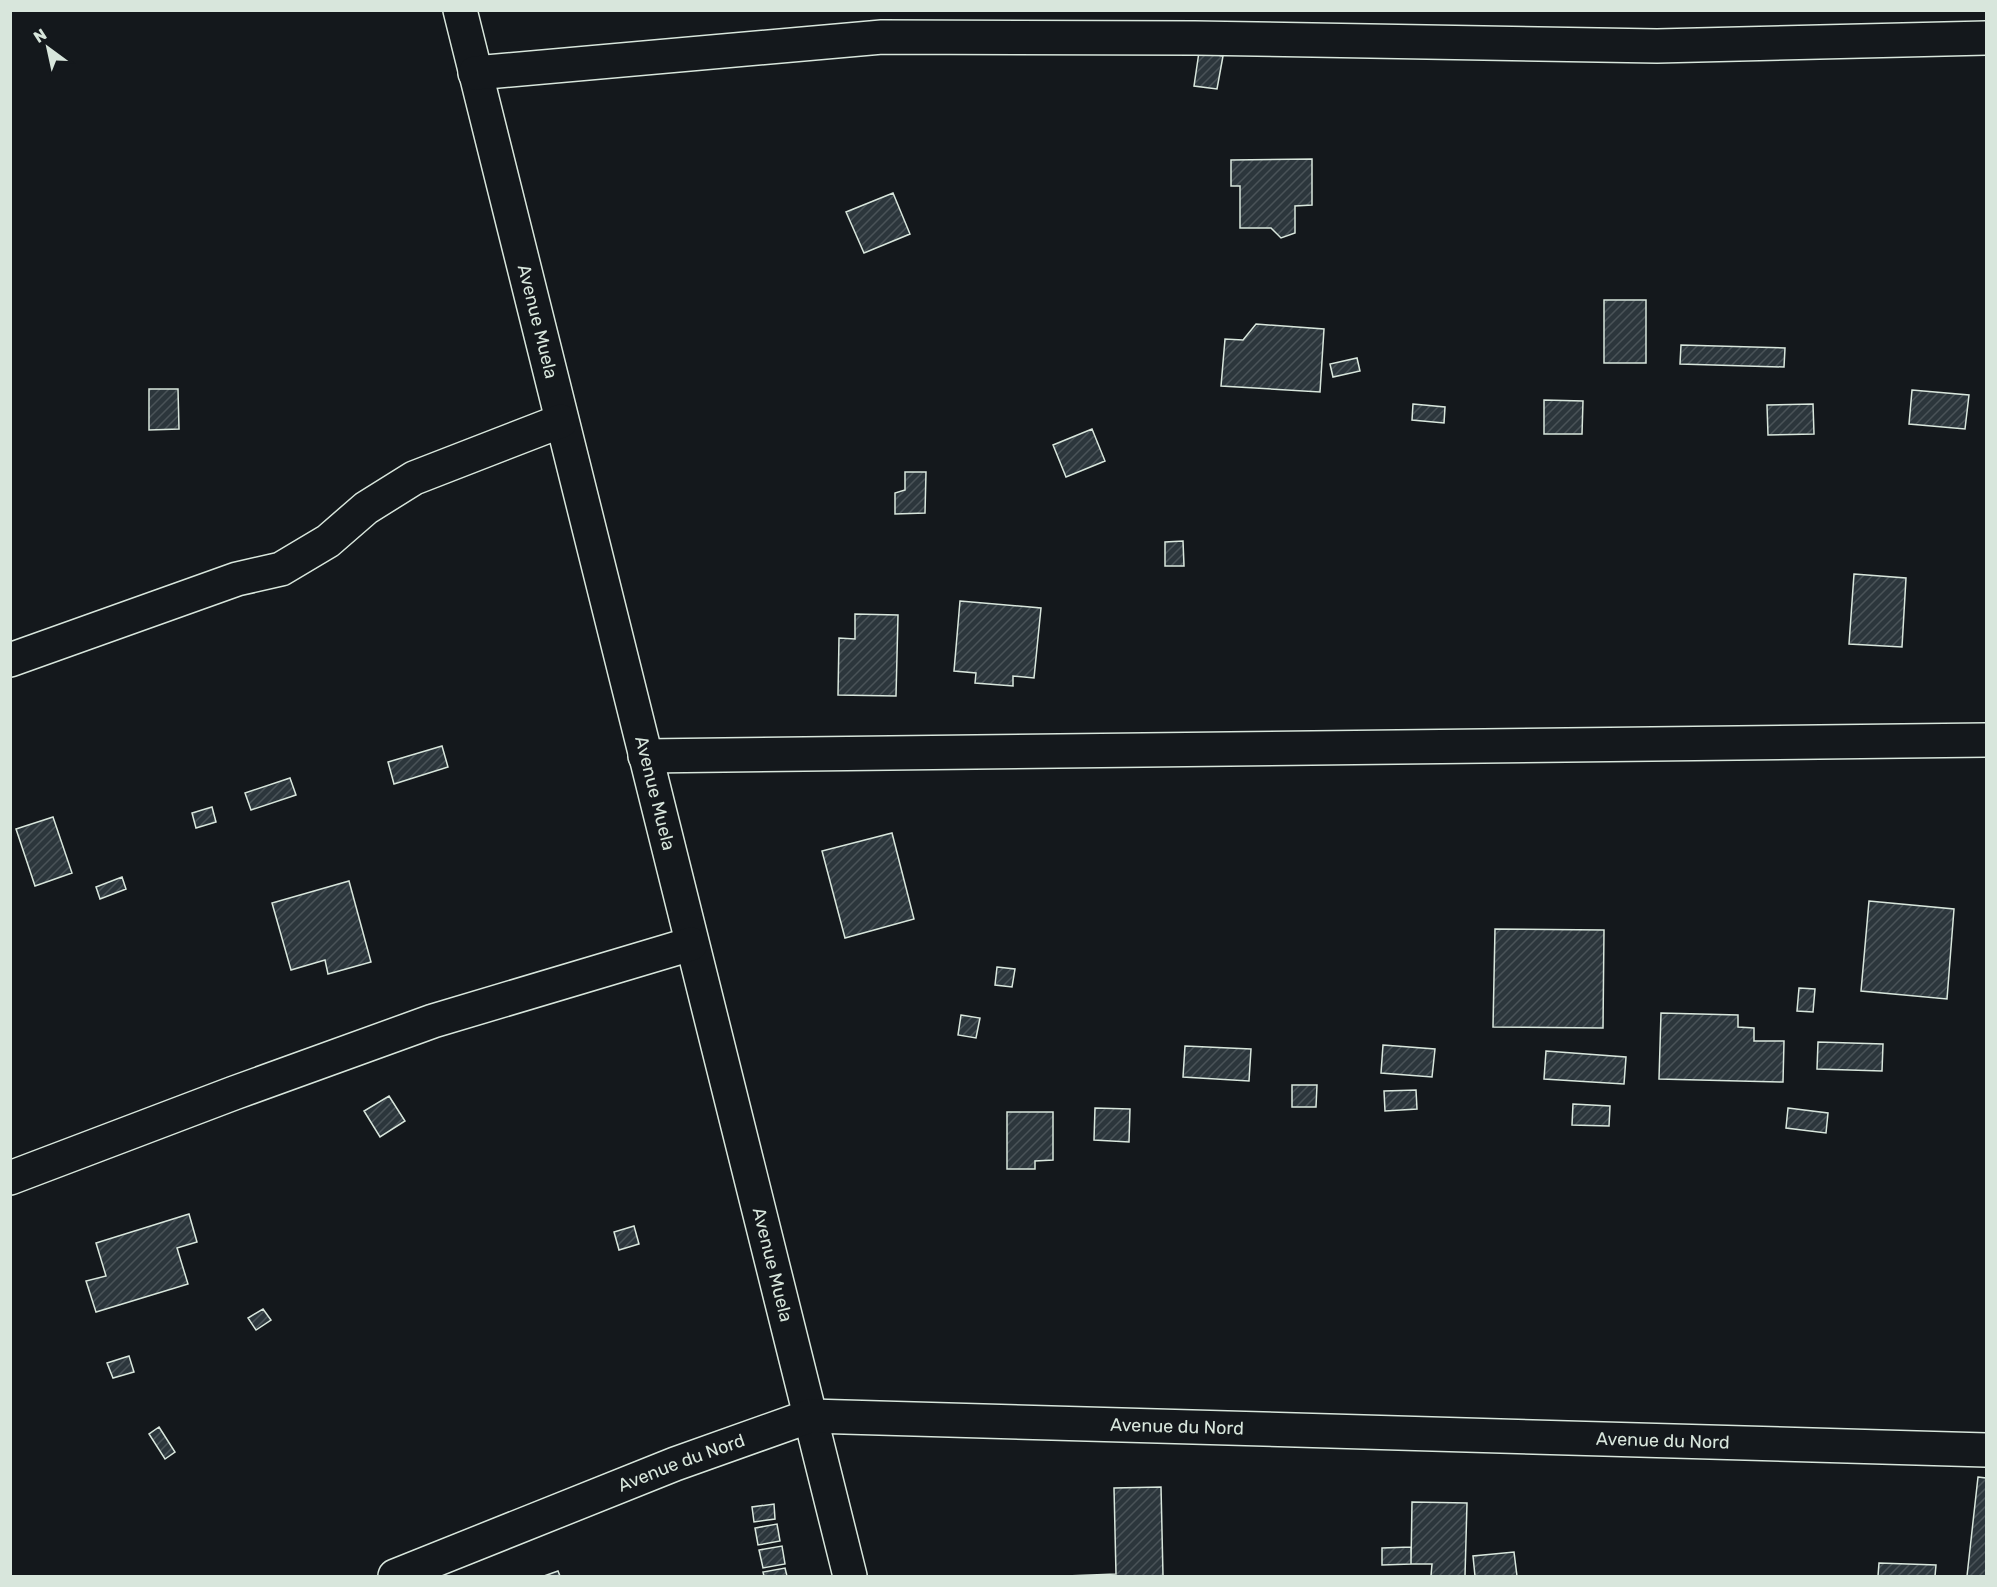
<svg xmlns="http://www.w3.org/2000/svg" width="1997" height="1587" font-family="Rubik,sans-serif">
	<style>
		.building { fill: url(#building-hatch); stroke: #d8e6dc; stroke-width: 1.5 }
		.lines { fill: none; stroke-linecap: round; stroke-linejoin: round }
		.minor-casing { stroke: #d8e6dc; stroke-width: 36 }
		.minor { stroke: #14181c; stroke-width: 33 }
		.labels { text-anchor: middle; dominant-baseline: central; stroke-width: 4.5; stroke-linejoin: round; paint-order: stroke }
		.street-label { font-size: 18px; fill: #d8e6dc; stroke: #14181c }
	</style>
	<defs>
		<pattern id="building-hatch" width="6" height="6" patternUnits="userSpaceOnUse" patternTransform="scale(1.5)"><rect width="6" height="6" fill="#2c363c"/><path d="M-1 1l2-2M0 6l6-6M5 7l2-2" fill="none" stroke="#4a5358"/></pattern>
	</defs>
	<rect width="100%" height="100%" fill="#14181c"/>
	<!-- building -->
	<path class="building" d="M1199,52L1223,56L1217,89L1194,86Z
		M1312,159V205L1295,206V233L1281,238L1271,228H1240V186H1231V160Z
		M893,193L910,234L864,253L846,212Z
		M1604,300H1646V363H1604Z
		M1256,324L1324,329L1320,392L1221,386L1225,339L1243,340Z
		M1681,345L1785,348L1784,367L1680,364Z
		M1357,358L1360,371L1333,377L1330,364Z
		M149,389H178L179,429L149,430Z
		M1912,390L1969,395L1965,429L1909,424Z
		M1544,400L1583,401L1582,434H1544Z
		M1413,404L1445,407L1444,423L1412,420Z
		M1813,404L1814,434L1768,435L1767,405Z
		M1092,429L1105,461L1066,477L1053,445Z
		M905,472H926L925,513L895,514V493L905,490Z
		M1183,541L1184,566H1165V542Z
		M1854,574L1906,578L1902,647L1849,644Z
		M960,601L1041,608L1034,678L1013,676V686L975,683L976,673L954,671Z
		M855,614L898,615L896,696L838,695L839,638L855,639Z
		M442,746L448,767L394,784L388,762Z
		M290,778L296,795L251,810L245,793Z
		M212,807L216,822L196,828L192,813Z
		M53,817L72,873L35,886L16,829Z
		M892,833L914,919L845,938L822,851Z
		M122,877L126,889L100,899L96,887Z
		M349,881L371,962L328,974L325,960L291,970L272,903Z
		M1869,901L1954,909L1947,999L1861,991Z
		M1495,929L1604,930L1603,1028L1493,1027Z
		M997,967L1015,969L1012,987L995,985Z
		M1799,988L1815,989L1813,1012L1797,1011Z
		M1661,1013L1738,1015V1027L1754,1028V1041H1784L1783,1082L1659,1079Z
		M961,1015L980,1018L976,1038L958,1035Z
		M1818,1042L1883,1044L1882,1071L1817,1069Z
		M1383,1045L1435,1049L1432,1077L1381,1073Z
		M1185,1046L1251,1049L1249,1081L1183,1077Z
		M1546,1051L1626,1057L1624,1084L1544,1079Z
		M1292,1085H1317L1316,1107H1292Z
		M1416,1090L1417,1109L1385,1111L1384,1091Z
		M389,1096L405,1121L380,1137L364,1111Z
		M1573,1104L1610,1106L1609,1126L1572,1125Z
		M1095,1108L1130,1109L1129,1142L1094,1140Z
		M1788,1108L1828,1113L1826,1133L1786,1128Z
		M1007,1112H1053V1160L1035,1161V1169H1007Z
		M189,1214L197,1242L177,1248L188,1284L96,1312L86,1281L106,1276L96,1243Z
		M634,1226L639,1244L619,1250L614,1232Z
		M263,1309L271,1320L256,1330L248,1318Z
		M129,1356L134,1372L113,1378L107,1363Z
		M159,1427L175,1452L165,1459L149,1434Z
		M1978,1477L1986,1478V1576H1967Z
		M1161,1487L1163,1576H1066L1116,1574L1114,1488Z
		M1412,1502L1467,1503L1465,1576H1431L1432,1564H1411Z
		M774,1504L775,1519L754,1522L752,1507Z
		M777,1524L780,1541L758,1545L755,1528Z
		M782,1546L785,1564L763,1568L759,1550Z
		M1411,1547V1564L1382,1565V1548Z
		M1514,1552L1517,1576H1475L1473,1556Z
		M1879,1563L1936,1565L1935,1576H1878Z
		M785,1568L787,1576H764L763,1572Z
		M558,1571L560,1576H544Z"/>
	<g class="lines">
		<!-- minor casing -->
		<g class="minor-casing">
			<g id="minor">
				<path id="s1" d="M460,10L850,1576"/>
				<path d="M475,73L882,37L1195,38L1657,46L1986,38"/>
				<path d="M10,660L237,579L281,569L328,541L366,508L414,478L561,421"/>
				<path d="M645,756L1986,740"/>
				<path d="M10,1178L234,1093L433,1021L691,944"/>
				<path id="s2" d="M395,1576L675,1464L810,1416L1986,1450"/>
			</g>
		</g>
		<!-- minor -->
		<use href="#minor" class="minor"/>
	</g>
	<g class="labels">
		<!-- street labels -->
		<g class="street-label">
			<text stroke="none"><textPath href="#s1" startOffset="321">Avenue Muela</textPath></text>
			<text stroke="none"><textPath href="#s1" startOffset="807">Avenue Muela</textPath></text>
			<text stroke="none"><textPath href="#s1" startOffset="1293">Avenue Muela</textPath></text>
			<text stroke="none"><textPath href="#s2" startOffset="812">Avenue du Nord</textPath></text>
			<text stroke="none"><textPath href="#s2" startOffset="1298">Avenue du Nord</textPath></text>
			<text stroke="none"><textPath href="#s2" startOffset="308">Avenue du Nord</textPath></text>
		</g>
	</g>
	<!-- border -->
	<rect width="1997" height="1587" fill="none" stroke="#d8e6dc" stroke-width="24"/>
	<!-- north arrow -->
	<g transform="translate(48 48) rotate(327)" stroke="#14181c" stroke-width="4.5" paint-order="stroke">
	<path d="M0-4.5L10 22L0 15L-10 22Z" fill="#d8e6dc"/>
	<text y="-9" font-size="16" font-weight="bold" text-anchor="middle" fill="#d8e6dc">N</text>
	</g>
</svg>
